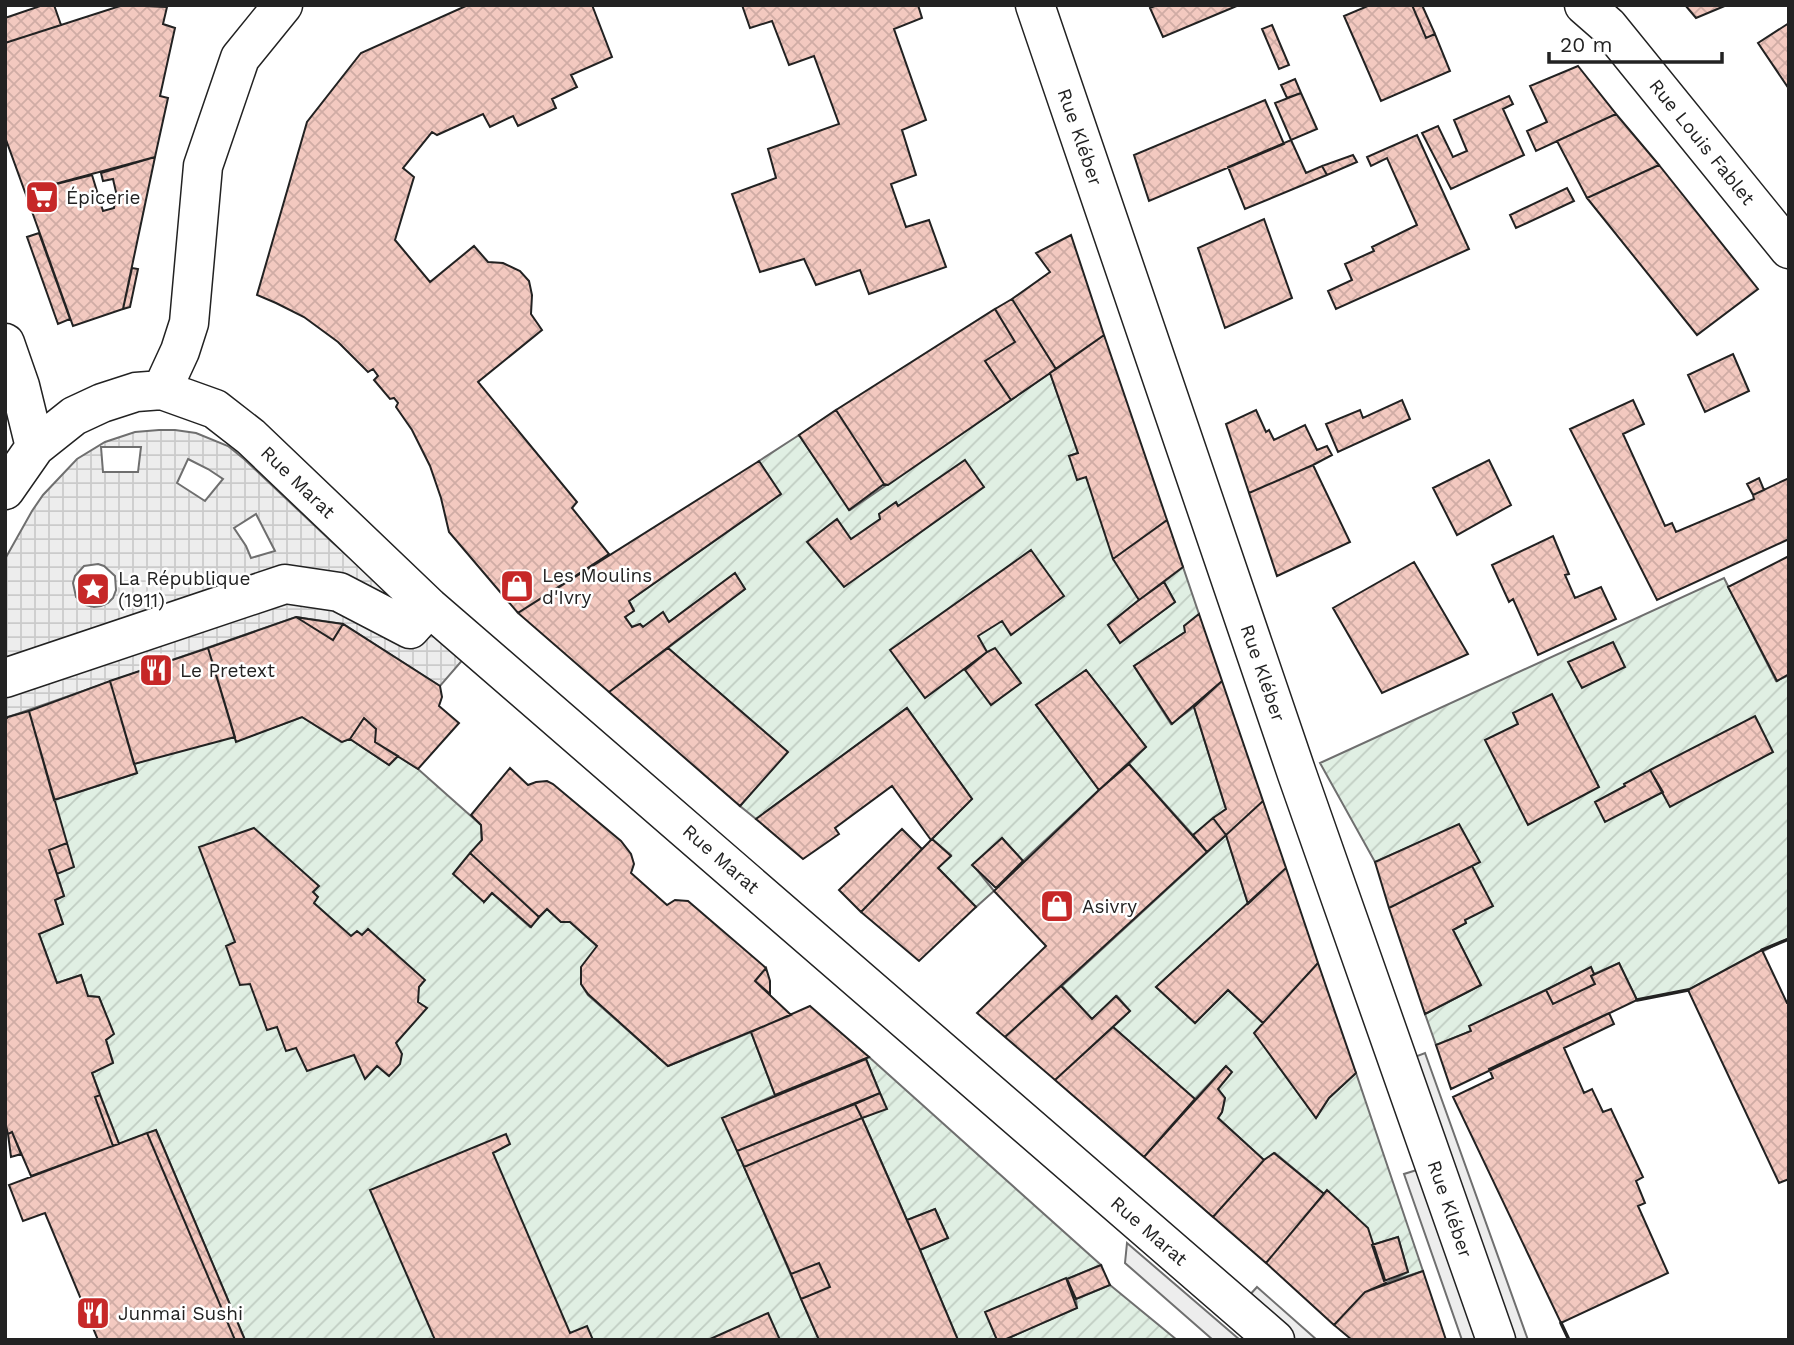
<svg xmlns="http://www.w3.org/2000/svg" width="1794" height="1345" font-family="'Work Sans',sans-serif">
	<style>
		.garden { fill: url(#garden-furrows); stroke: #6f6f6f; stroke-width: 2 }
		.parking { fill: #ededed; stroke: #6f6f6f; stroke-width: 2 }
		.plaza { fill: url(#plaza-grid); stroke: #6f6f6f; stroke-width: 2; fill-rule: evenodd }
		.building { fill: url(#building-cross-hatch); stroke: #222; stroke-width: 2 }
		.lines { fill: none; stroke-linecap: round; stroke-linejoin: round }
		.minor-casing { stroke: #222; stroke-width: 41 }
		.minor { stroke: #fff; stroke-width: 38 }
		.wall { stroke: #222; stroke-width: 3.5 }
		.labels { text-anchor: middle; dominant-baseline: central; stroke-width: 5; stroke-linejoin: round; paint-order: stroke }
		.street-label { font-size: 19px; fill: #222; stroke: #fff }
		.poi-label { font-size: 19px; fill: #222; stroke: #fff; text-anchor: start }
	</style>
	<defs>
		<pattern id="garden-furrows" width="10" height="10" patternUnits="userSpaceOnUse" patternTransform="scale(1.75)"><rect width="10" height="10" fill="#e0efe3"/><path d="M-1 1l2-2M0 10L10 0M9 11l2-2" fill="none" stroke="#c0cdc2"/></pattern>
		<pattern id="plaza-grid" width="8" height="8" patternUnits="userSpaceOnUse" patternTransform="scale(1.75)"><rect width="8" height="8" fill="#ededed"/><path d="M0 4h8M4 0v8" fill="none" stroke="#cbcbcb"/></pattern>
		<pattern id="building-cross-hatch" width="8" height="8" patternUnits="userSpaceOnUse" patternTransform="scale(1.75)"><rect width="8" height="8" fill="#f3c9c0"/><path d="M0 0l8 8M0 8l8-8" fill="none" stroke="#d0aca5"/></pattern>
	</defs>
	<rect width="100%" height="100%" fill="#fff"/>
	<!-- garden -->
	<path class="garden" d="M1050,373L1078,453L1069,456L1086,477L1139,600L1108,625L1120,642L1175,602L1164,582L1183,567L1199,614L1185,632L1134,666L1171,724L1194,707L1226,809L1193,835L1129,764L1146,747L1086,670L1036,705L1099,790L1023,861L1002,838L973,865L994,891L976,907L938,868L951,855L932,839L972,799L907,708L756,819L740,806L787,751L668,648L745,589L735,574L669,622L663,613L643,627L640,624L632,627L625,617L634,610L629,601L780,495L759,461L799,435L850,510Z
		M1724,578L1776,681L1789,675V938L1688,990L1637,1000L1619,963L1594,974L1591,968L1470,1026L1471,1031L1436,1045L1425,1014L1481,985L1453,930L1466,923L1465,920L1472,866L1479,862L1459,825L1375,862L1320,763Z
		M302,717L341,742L350,739L389,765L398,756L418,769L481,825L484,902L492,893L530,927L547,909L561,922H570L597,946L581,984L588,995L668,1066L751,1032L775,1095L723,1118L819,1340H245L156,1130L119,1144L92,1073L113,1062L106,1040L113,1034L99,997L88,996L81,975L57,983L39,934L63,924L55,900L64,896L57,874L54,800L137,773L134,764L233,731L237,741Z
		M1226,835L1248,904L1156,987L1195,1023L1228,990L1263,1023L1255,1033L1316,1118L1329,1098L1356,1073L1423,1271L1386,1283L1408,1272L1398,1237L1372,1245L1324,1194L1275,1153L1264,1160L1218,1118L1222,1112L1225,1098L1218,1089L1226,1066L1195,1099L1113,1027L1130,1011L1117,996L1092,1019L1062,986Z
		M869,1057L1101,1265L986,1312L997,1340H958L920,1250L948,1238L935,1209L907,1220L862,1118L886,1108L866,1059Z
		M1110,1285L1177,1340H1004L1077,1308L1076,1299Z"/>
	<!-- parking -->
	<path class="parking" d="M1425,1053L1528,1340H1514L1412,1058Z
		M1420,1169L1478,1340H1462L1404,1174Z
		M1127,1243L1240,1340H1213L1125,1263Z
		M1257,1287L1317,1340H1295L1247,1298Z"/>
	<!-- plaza -->
	<path class="plaza" d="M159,430H175L196,433L228,446L244,459L331,541L419,619L466,656L440,686L343,624L296,617L8,717L5,720V559L32,511L43,495L77,459L105,442L135,432ZM101,447H141L138,472H103ZM188,459L208,469L223,479L205,501L177,483ZM256,514L275,551L251,558L246,546L234,528ZM98,564L104,566L115,576L116,590L113,598L108,603L101,606L94,607L86,605L76,597L73,583L75,576L84,566Z"/>
	<!-- building -->
	<path class="building" d="M43,5H54L61,25L5,43V18Z
		M123,5L167,7L163,24L175,28L160,96L168,98L155,157L25,192L5,137V43Z
		M468,5H592L612,57L571,75L577,87L552,99L556,108L518,126L513,116L490,127L483,114L437,135L432,132L403,168L414,177L395,240L430,282L474,246L488,262L503,263L520,271L529,281L532,295L531,314L542,330L478,382L577,502L572,508L609,554L518,613L449,532L441,498L430,466L412,430L396,407L398,403L394,398L390,399L374,380L378,376L373,369L368,372L338,342L304,317L276,303L257,295L307,122L361,53Z
		M742,5H918L922,18L894,29L926,120L902,130L916,175L891,184L906,227L929,220L946,267L869,294L860,270L816,285L804,259L760,272L732,194L776,178L768,149L839,124L814,56L789,65L772,21L750,28Z
		M1157,5H1239L1163,37L1150,8Z
		M1370,5H1412L1426,38L1435,34L1450,71L1381,101L1344,16Z
		M1412,5H1422L1435,34L1426,38Z
		M1685,5H1727L1696,18Z
		M1789,23V89L1758,43Z
		M1272,25L1289,65L1279,69L1262,29Z
		M1578,66L1616,114L1536,151L1527,131L1547,122L1530,86Z
		M1295,79L1301,93L1287,98L1281,85Z
		M1301,93L1317,129L1291,140L1275,103Z
		M1509,96L1513,104L1503,109L1524,155L1451,189L1422,133L1438,126L1453,157L1467,151L1454,120Z
		M1265,100L1284,144L1149,201L1134,155Z
		M1616,114L1659,165L1587,198L1557,141Z
		M1417,135L1469,249L1336,309L1328,291L1352,280L1345,264L1374,251L1372,247L1417,225L1387,158L1371,166L1367,157Z
		M1291,140L1306,173L1322,166L1327,175L1245,209L1228,167Z
		M1353,155L1357,162L1327,175L1322,166Z
		M155,157L123,309L73,326L25,192L92,175L103,211L114,208L116,192L113,179L103,181L101,173Z
		M1659,165L1758,289L1697,335L1587,198Z
		M1567,188L1574,201L1516,228L1510,215Z
		M1264,219L1292,298L1225,328L1198,248Z
		M39,233L70,319L58,324L27,237Z
		M1071,235L1104,335L1056,369L1012,299L1050,272L1036,253Z
		M132,268L138,269L130,307L123,309Z
		M1012,299L1056,369L1011,400L985,361L1015,342L995,309Z
		M995,309L1015,342L985,361L1011,400L888,485L884,484L836,410Z
		M1104,335L1167,520L1113,559L1086,477L1077,480L1069,456L1078,453L1050,373Z
		M1733,354L1749,391L1705,412L1688,375Z
		M1402,400L1410,419L1338,452L1326,424L1360,410L1363,418Z
		M1633,400L1644,424L1623,434L1665,526L1672,523L1676,532L1754,499L1753,495L1789,478V539L1657,600L1570,429Z
		M836,410L884,484L849,510L799,435Z
		M1256,410L1266,432L1269,430L1274,440L1305,425L1317,450L1327,446L1332,455L1313,465L1249,493L1226,424Z
		M965,460L984,487L844,587L807,542L837,519L851,539L880,519L879,514L896,502L898,506Z
		M1489,460L1511,505L1457,535L1433,488Z
		M759,461L781,494L629,601L634,611L625,617L632,627L640,624L643,627L663,612L669,622L735,573L745,589L609,692L518,613Z
		M1313,465L1350,542L1277,576L1249,493Z
		M1759,478L1764,490L1753,495L1747,484Z
		M1167,520L1183,567L1139,600L1113,559Z
		M1553,536L1569,574L1565,575L1575,598L1601,587L1616,619L1538,655L1513,599L1509,602L1492,565Z
		M1031,550L1064,596L1011,635L1002,621L978,636L987,652L925,698L890,650Z
		M1789,556V674L1777,681L1728,587Z
		M1414,562L1468,654L1382,693L1333,608Z
		M1164,582L1175,602L1120,643L1108,625L1139,600Z
		M1199,614L1222,681L1172,724L1134,666L1185,632L1184,626Z
		M296,617L333,640L343,624L440,686L442,697L439,706L459,723L418,769L375,742L376,729L364,718L350,739L342,742L302,717L236,742L208,648Z
		M296,617L308,619L343,624L333,640Z
		M1613,642L1625,667L1582,688L1568,662Z
		M208,648L235,737L134,764L110,681Z
		M668,648L788,752L740,806L609,692Z
		M995,648L1021,683L991,705L965,670L987,652Z
		M1086,670L1146,747L1099,790L1036,705Z
		M110,681L137,773L54,800L29,711Z
		M1222,681L1263,801L1226,835L1213,818L1226,809L1194,707Z
		M1552,694L1599,787L1528,825L1485,740L1518,724L1513,713Z
		M907,708L972,799L931,840L892,786L835,828L839,834L803,859L756,819Z
		M29,711L67,843L49,850L64,896L55,900L63,924L39,934L57,983L81,975L88,996L99,997L114,1034L106,1040L113,1063L92,1073L100,1095L95,1097L113,1146L31,1176L12,1132L8,1134L5,1122V720L8,717Z
		M1755,716L1773,752L1670,807L1650,770Z
		M364,718L376,729L375,742L398,756L389,765L350,739Z
		M1129,764L1207,852L1005,1037L977,1013L1046,946L994,891L1099,790Z
		M510,768L528,785L536,782L547,781L553,784L621,841L631,854L634,864L631,873L667,905L675,900L688,901L766,968L755,981L791,1015L668,1066L588,994L581,984V967L597,946L570,922H561L547,909L539,917L470,853L482,840L481,825L471,815Z
		M1650,770L1663,792L1605,822L1595,802L1625,786L1624,784Z
		M1263,801L1286,868L1248,904L1226,835Z
		M1213,818L1226,835L1207,852L1193,835Z
		M1459,824L1480,862L1389,908L1375,862Z
		M254,828L319,886L313,892L318,897L314,903L351,936L357,931L362,935L368,929L425,980L419,987L418,1002L427,1008L396,1043L402,1054L400,1064L389,1076L377,1066L365,1079L354,1055L307,1071L296,1048L286,1051L277,1027L267,1030L250,984L240,985L226,946L235,942L199,847Z
		M902,829L922,849L861,912L839,890Z
		M1002,838L1023,861L996,888L972,865Z
		M932,839L951,856L938,868L976,907L919,961L861,912Z
		M67,843L74,867L57,874L49,850Z
		M470,853L539,917L531,927L492,893L484,902L453,874Z
		M1472,866L1493,906L1465,920L1466,923L1453,930L1481,985L1425,1014L1389,908Z
		M1286,868L1318,963L1263,1023L1228,990L1195,1023L1156,987Z
		M1762,950L1787,1003H1789V1179L1779,1183L1688,990Z
		M1318,963L1356,1073L1329,1098L1316,1118L1254,1033Z
		M1619,963L1637,1000L1451,1089L1436,1045L1471,1031L1469,1026L1546,990L1553,1004L1595,984L1591,976Z
		M1591,967L1594,974L1591,976L1595,984L1553,1004L1546,990Z
		M766,968L770,981V994L755,981Z
		M1061,986L1092,1019L1116,996L1130,1011L1055,1080L1005,1037Z
		M810,1006L869,1057L775,1095L751,1032Z
		M1609,1013L1614,1024L1564,1048L1584,1093L1592,1089L1603,1112L1611,1109L1643,1177L1636,1181L1645,1203L1638,1206L1668,1273L1561,1323L1453,1097L1493,1078L1489,1069Z
		M1113,1027L1195,1099L1144,1157L1055,1080Z
		M866,1059L880,1093L737,1151L722,1118Z
		M1226,1066L1232,1072L1218,1089L1225,1098L1222,1112L1218,1118L1264,1160L1213,1217L1144,1157Z
		M880,1093L887,1109L862,1118L855,1104Z
		M100,1095L119,1144L113,1146L95,1097Z
		M855,1104L862,1118L744,1167L737,1151Z
		M862,1118L920,1250L958,1340H819L801,1299L830,1287L819,1263L791,1274L744,1167Z
		M156,1130L245,1340H235L147,1133Z
		M12,1132L21,1154L11,1157L8,1134Z
		M147,1133L235,1340H98L45,1213L23,1221L9,1185Z
		M506,1134L510,1144L493,1153L570,1333L587,1326L593,1340H435L370,1190Z
		M1274,1153L1324,1194L1266,1263L1213,1217L1264,1160Z
		M1327,1190L1368,1228L1386,1283L1365,1292L1334,1325L1266,1263Z
		M935,1209L948,1238L920,1250L907,1220Z
		M1398,1237L1408,1272L1384,1281L1372,1245Z
		M819,1263L830,1287L801,1299L791,1274Z
		M1101,1265L1110,1285L1076,1299L1067,1279Z
		M1423,1271L1446,1340H1352L1334,1325L1365,1292Z
		M1066,1278L1077,1308L1004,1340H997L985,1312Z
		M768,1313L780,1340H708Z"/>
	<g class="lines">
		<!-- minor casing -->
		<g class="minor-casing">
			<path id="minor" d="M1035,5L1297,774L1496,1340
				M1584,5L1608,26L1789,249
				M5,343L20,386L35,447
				M162,390L180,351L189,323L203,166L240,58L283,5
				M5,490L35,447L74,416L102,403L136,392L162,390L215,409L251,437L429,607L1275,1340
				M5,678L285,584L339,592L410,629L419,619"/>
		</g>
		<!-- minor -->
		<use href="#minor" class="minor"/>
		<!-- wall -->
		<path class="wall" d="M1762,950L1789,939
			M1637,1000L1688,990
			M1561,1323L1569,1340"/>
	</g>
	<!-- icons -->
	<defs>
		<g id="supermarket-square" transform="scale(1.75)"><rect x="-9" y="-9" width="18" height="18" rx="4" fill="#c62828" stroke="#fff"/><path d="M-6-5.5h2.5l.6 2H6L4.5 2H-2.5L-4.4-4H-6ZM-1.5 3.2a1.3 1.3 0 1 0 .1 0ZM3 3.2a1.3 1.3 0 1 0 .1 0Z" fill="#fff"/></g>
		<g id="shop-square" transform="scale(1.75)"><rect x="-9" y="-9" width="18" height="18" rx="4" fill="#c62828" stroke="#fff"/><path d="M-5-2.5h2.3a2.7 3.5 0 0 1 5.4 0H5L5.5 6h-11ZM-1.5-2.5h3a1.5 2.3 0 0 0-3 0Z" fill="#fff"/></g>
		<g id="sight-square" transform="scale(1.75)"><rect x="-9" y="-9" width="18" height="18" rx="4" fill="#c62828" stroke="#fff"/><path d="M0-6L1.8-2.2L6-1.7L2.9 1.2L3.7 5.4L0 3.3L-3.7 5.4L-2.9 1.2L-6-1.7L-1.8-2.2Z" fill="#fff"/></g>
		<g id="restaurant-square" transform="scale(1.75)"><rect x="-9" y="-9" width="18" height="18" rx="4" fill="#c62828" stroke="#fff"/><path d="M-5-6h1v4h1v-4h1v4h1v-4h1v5L-1.5 .5V6h-2V.5L-5-1ZM5-6V6H3V1.5H1.5Q1.5-4 5-6Z" fill="#fff"/></g>
	</defs>
	<g fill-rule="evenodd">
		<use href="#supermarket-square" x="42" y="197"/>
		<use href="#shop-square" x="517" y="586"/>
		<use href="#sight-square" x="93" y="589"/>
		<use href="#restaurant-square" x="156" y="670"/>
		<use href="#shop-square" x="1057" y="906"/>
		<use href="#restaurant-square" x="93" y="1313"/>
	</g>
	<g class="labels">
		<!-- street labels -->
		<g class="street-label">
			<text transform="translate(1080 137) rotate(71)">Rue Kléber</text>
			<text transform="translate(1702 142) rotate(51)">Rue Louis Fablet</text>
			<text transform="translate(298 482) rotate(44)">Rue Marat</text>
			<text transform="translate(1263 673) rotate(71)">Rue Kléber</text>
			<text transform="translate(721 859) rotate(41)">Rue Marat</text>
			<text transform="translate(1450 1209) rotate(71)">Rue Kléber</text>
			<text transform="translate(1149 1231) rotate(41)">Rue Marat</text>
		</g>
		<!-- poi labels -->
		<g class="poi-label">
			<text x="66" y="197">Épicerie</text>
			<text x="542" y="575">Les Moulins<tspan x="542" dy="22">d'Ivry</tspan></text>
			<text x="118" y="578">La République<tspan x="118" dy="22">(1911)</tspan></text>
			<text x="180" y="670">Le Pretext</text>
			<text x="1082" y="906">Asivry</text>
			<text x="118" y="1313">Junmai Sushi</text>
		</g>
	</g>
	<!-- border -->
	<rect width="1794" height="1345" fill="none" stroke="#222222" stroke-width="14"/>
	<!-- scale -->
	<path d="M1549 52v10h173v-10" fill="none" stroke="#222222" stroke-width="3.5"/>
	<text x="1560" y="52" font-size="21" fill="#222222" stroke="#ffffff" stroke-width="5" paint-order="stroke">20 m</text>
</svg>
